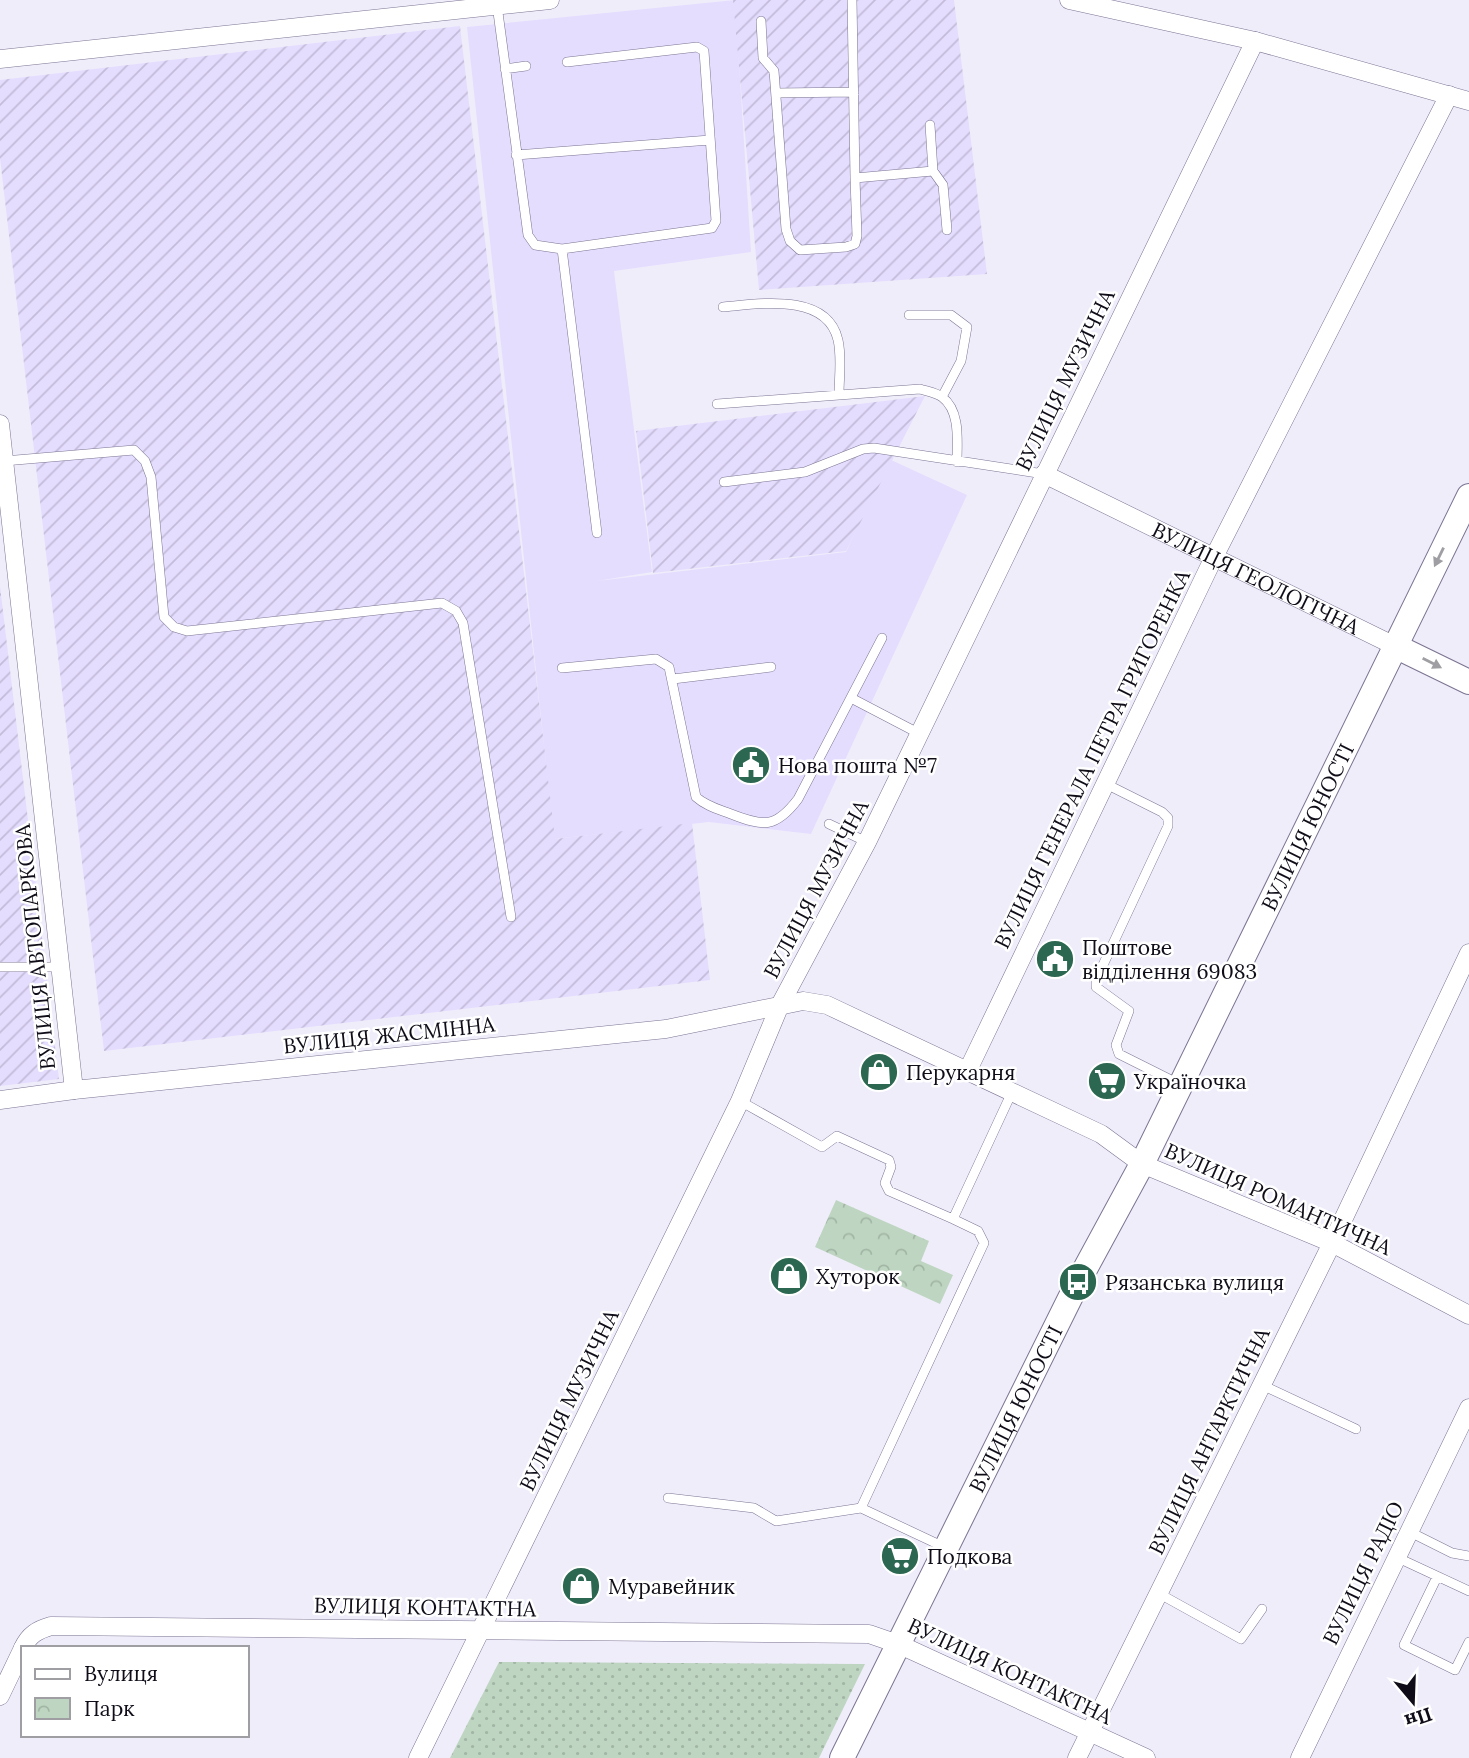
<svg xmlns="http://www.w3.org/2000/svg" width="1469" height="1758" font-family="Lora,serif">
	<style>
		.built { fill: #e5ddfe }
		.industrial { fill: url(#industrial-furrows) }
		.grass { fill: url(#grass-dots) }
		.park { fill: url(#park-crowns) }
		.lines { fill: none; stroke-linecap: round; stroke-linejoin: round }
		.lane-casing { stroke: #7c7492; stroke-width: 10 }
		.street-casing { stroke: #7c7492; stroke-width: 19 }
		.secondary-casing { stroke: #7c7492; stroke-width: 26 }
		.lane { stroke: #fff; stroke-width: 9 }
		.street { stroke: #fff; stroke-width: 18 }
		.secondary { stroke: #fff; stroke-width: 24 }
		.oneway { fill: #9f9ea3 }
		.labels { text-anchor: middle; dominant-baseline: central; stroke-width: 5; stroke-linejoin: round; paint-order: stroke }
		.street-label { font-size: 21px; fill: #100d18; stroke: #fff }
		.poi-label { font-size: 21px; fill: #100d18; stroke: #fff; text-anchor: start }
	</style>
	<defs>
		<pattern id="industrial-furrows" width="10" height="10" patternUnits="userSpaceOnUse" patternTransform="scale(1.75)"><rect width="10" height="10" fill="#e5ddfe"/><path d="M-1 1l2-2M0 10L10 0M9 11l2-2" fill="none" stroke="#c3bcd9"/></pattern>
		<pattern id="grass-dots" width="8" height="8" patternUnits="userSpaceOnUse" patternTransform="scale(1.75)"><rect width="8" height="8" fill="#bed6c1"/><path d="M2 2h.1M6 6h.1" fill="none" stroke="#a2b6a5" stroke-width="1.8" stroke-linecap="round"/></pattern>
		<pattern id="park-crowns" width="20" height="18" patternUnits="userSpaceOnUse" patternTransform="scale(1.75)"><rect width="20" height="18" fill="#bed6c1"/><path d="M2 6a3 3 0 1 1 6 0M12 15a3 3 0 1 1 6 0" fill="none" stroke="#a2b6a5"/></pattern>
	</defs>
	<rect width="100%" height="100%" fill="#f0edfb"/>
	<!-- built -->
	<path class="built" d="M735,0L751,252L614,271L652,572L597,581L846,552L889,459L967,495L811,834L709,822L554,839L467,27Z"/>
	<!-- industrial -->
	<path class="industrial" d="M733,0H954L987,274L759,290Z
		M460,26L555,839L692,823L710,980L104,1051L0,158V80Z
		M925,396L846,551L653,573L636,431Z
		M0,586L59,1079L0,1086Z"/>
	<!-- grass -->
	<path class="grass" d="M499,1662L865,1664L819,1758H450Z"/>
	<!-- park -->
	<path class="park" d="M836,1200L929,1241L921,1261L953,1275L940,1304L815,1247Z"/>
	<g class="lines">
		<!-- lane casing -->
		<g class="lane-casing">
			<path id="lane" d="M852,0L855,178L933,171L943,185L947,230
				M497,5L528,235L535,245L562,249L712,228L716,221L704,51L697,47L567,62
				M761,21L763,58L774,71L786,229L790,241L800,250L846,247L855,244L857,236L855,178
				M505,69L526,66
				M776,93L854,92
				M930,125L933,171
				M516,155L710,140
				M562,249L597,533
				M723,307C758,304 827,292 838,340C842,357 839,378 839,395
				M909,315H951L967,327L961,361L942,397
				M717,404L920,389C926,391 937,393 942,397C961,411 957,442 957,462
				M4,461L134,450L145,461L151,477L164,617L174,627L187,631L442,603L456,611L463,623L511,917
				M724,482L805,472L863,449L874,448L1044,474
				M562,668L656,659L669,667L696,797C706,806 718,809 731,814C764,827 776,828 798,799L882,638
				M673,679L771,667
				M851,698L920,734
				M1106,784L1162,812L1168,818V826L1096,980V987L1129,1011L1116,1045L1119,1054L1179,1084
				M829,824L867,842
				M0,967H60
				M740,1101L822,1147L837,1136L889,1160L891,1167L885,1183L889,1191L953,1219
				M1262,1385L1356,1429
				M668,1498L754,1508L776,1521L861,1508
				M1408,1531L1452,1553L1469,1556
				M944,1547L861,1508L984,1243L978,1231L953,1219L1012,1092
				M1396,1557L1469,1591
				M1437,1577L1404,1645L1455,1670L1469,1642
				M1158,1593L1241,1639L1262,1609"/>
		</g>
		<!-- street casing -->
		<g class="street-casing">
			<g id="street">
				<path d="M1069,0L1255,41L1469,101"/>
				<path d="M0,59L550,0"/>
				<path d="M0,424L74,1090"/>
				<path id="s1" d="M1044,474L1395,646"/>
				<path d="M968,1070L1214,557L1449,95"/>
				<path d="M0,1100L74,1090L666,1029L803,1001L827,1005L1101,1134L1142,1164L1332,1243L1469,1315"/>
				<path d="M23,1648C29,1635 37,1630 51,1626L869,1634L898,1644L1146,1758"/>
				<path d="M0,1696L23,1648"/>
				<path d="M418,1758L740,1101L780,1005L867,842L1255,41"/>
				<path d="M1077,1758L1332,1243L1469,953"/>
				<path d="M1300,1758L1469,1408"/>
			</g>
		</g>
		<!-- secondary casing -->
		<g class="secondary-casing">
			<g id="secondary">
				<path d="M1395,646L1469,682"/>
				<path id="s2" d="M842,1758L1078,1282L1142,1164L1469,496"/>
			</g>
		</g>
		<!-- lane -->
		<use href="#lane" class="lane"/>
		<!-- street -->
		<use href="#street" class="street"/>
		<!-- secondary -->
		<use href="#secondary" class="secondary"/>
	</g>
	<!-- one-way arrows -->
	<defs><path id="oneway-solid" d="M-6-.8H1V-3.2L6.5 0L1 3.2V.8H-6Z" transform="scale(1.75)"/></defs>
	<g class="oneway">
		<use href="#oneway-solid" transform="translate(1439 557) rotate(116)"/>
		<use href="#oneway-solid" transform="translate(1432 663) rotate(27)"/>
	</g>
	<!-- icons -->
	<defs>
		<g id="civic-disc" transform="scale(2.0125)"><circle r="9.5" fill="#2b6751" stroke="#fff"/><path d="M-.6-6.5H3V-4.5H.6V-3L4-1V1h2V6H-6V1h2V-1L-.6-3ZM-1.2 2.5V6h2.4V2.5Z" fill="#fff"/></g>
		<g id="shop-disc" transform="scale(2.0125)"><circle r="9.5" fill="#2b6751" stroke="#fff"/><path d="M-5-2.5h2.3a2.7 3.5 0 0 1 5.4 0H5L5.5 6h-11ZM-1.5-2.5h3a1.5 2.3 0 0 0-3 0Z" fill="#fff"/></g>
		<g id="supermarket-disc" transform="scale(2.0125)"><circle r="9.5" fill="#2b6751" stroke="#fff"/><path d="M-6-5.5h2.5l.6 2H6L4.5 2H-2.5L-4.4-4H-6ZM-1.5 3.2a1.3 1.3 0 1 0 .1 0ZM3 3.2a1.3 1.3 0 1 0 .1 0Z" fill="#fff"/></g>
		<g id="bus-disc" transform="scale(2.0125)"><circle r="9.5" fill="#2b6751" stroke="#fff"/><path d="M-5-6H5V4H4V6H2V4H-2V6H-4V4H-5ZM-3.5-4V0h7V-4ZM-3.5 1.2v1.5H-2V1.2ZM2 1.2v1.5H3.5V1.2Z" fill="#fff"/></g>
	</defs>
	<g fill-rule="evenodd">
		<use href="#civic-disc" x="751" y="765"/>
		<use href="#civic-disc" x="1055" y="959"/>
		<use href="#shop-disc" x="879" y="1072"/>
		<use href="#supermarket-disc" x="1107" y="1081"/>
		<use href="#shop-disc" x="789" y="1276"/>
		<use href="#bus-disc" x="1078" y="1282"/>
		<use href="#supermarket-disc" x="900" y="1556"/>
		<use href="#shop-disc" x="581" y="1586"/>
	</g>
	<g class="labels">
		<!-- street labels -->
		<g class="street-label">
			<text transform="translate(1065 380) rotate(-64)">ВУЛИЦЯ МУЗИЧНА</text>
			<text stroke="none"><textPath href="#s1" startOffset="236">ВУЛИЦЯ ГЕОЛОГІЧНА</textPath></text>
			<text transform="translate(1092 759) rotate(-64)">ВУЛИЦЯ ГЕНЕРАЛА ПЕТРА ГРИГОРЕНКА</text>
			<text stroke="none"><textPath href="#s2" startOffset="1041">ВУЛИЦЯ ЮНОСТІ</textPath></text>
			<text transform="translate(816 889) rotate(-62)">ВУЛИЦЯ МУЗИЧНА</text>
			<text transform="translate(35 947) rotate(-96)">ВУЛИЦЯ АВТОПАРКОВА</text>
			<text transform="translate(389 1035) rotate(-6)">ВУЛИЦЯ ЖАСМІННА</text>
			<text transform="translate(1278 1199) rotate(24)">ВУЛИЦЯ РОМАНТИЧНА</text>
			<text transform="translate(569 1400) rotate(-64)">ВУЛИЦЯ МУЗИЧНА</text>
			<text stroke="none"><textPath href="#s2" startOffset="390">ВУЛИЦЯ ЮНОСТІ</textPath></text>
			<text transform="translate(1209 1441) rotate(-64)">ВУЛИЦЯ АНТАРКТИЧНА</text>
			<text transform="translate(1363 1573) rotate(-64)">ВУЛИЦЯ РАДІО</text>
			<text transform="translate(425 1607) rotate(1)">ВУЛИЦЯ КОНТАКТНА</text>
			<text transform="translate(1010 1671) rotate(25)">ВУЛИЦЯ КОНТАКТНА</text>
		</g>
		<!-- poi labels -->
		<g class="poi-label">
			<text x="778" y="765">Нова пошта №7</text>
			<text x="1082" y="947">Поштове<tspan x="1082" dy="24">відділення 69083</tspan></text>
			<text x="906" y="1072">Перукарня</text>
			<text x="1134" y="1081">Україночка</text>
			<text x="816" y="1276">Хуторок</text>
			<text x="1105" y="1282">Рязанська вулиця</text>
			<text x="927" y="1556">Подкова</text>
			<text x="608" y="1586">Муравейник</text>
		</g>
	</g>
	<!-- legend -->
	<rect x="21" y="1646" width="228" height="91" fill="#ffffff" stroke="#9f9ea3" stroke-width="2"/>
	<rect x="35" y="1669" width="35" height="10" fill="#ffffff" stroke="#9f9ea3" stroke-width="2"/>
	<text x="84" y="1681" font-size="21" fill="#100d18">Вулиця</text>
	<rect x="35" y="1698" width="35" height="21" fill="url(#park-crowns)" stroke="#9f9ea3" stroke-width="2"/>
	<text x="84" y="1716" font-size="21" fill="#100d18">Парк</text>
	<!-- north arrow -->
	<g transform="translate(1413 1702) rotate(161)" stroke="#ffffff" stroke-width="5" paint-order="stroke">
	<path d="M0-5L12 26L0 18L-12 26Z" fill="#100d18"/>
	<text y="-10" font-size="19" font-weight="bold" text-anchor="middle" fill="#100d18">Пн</text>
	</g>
</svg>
